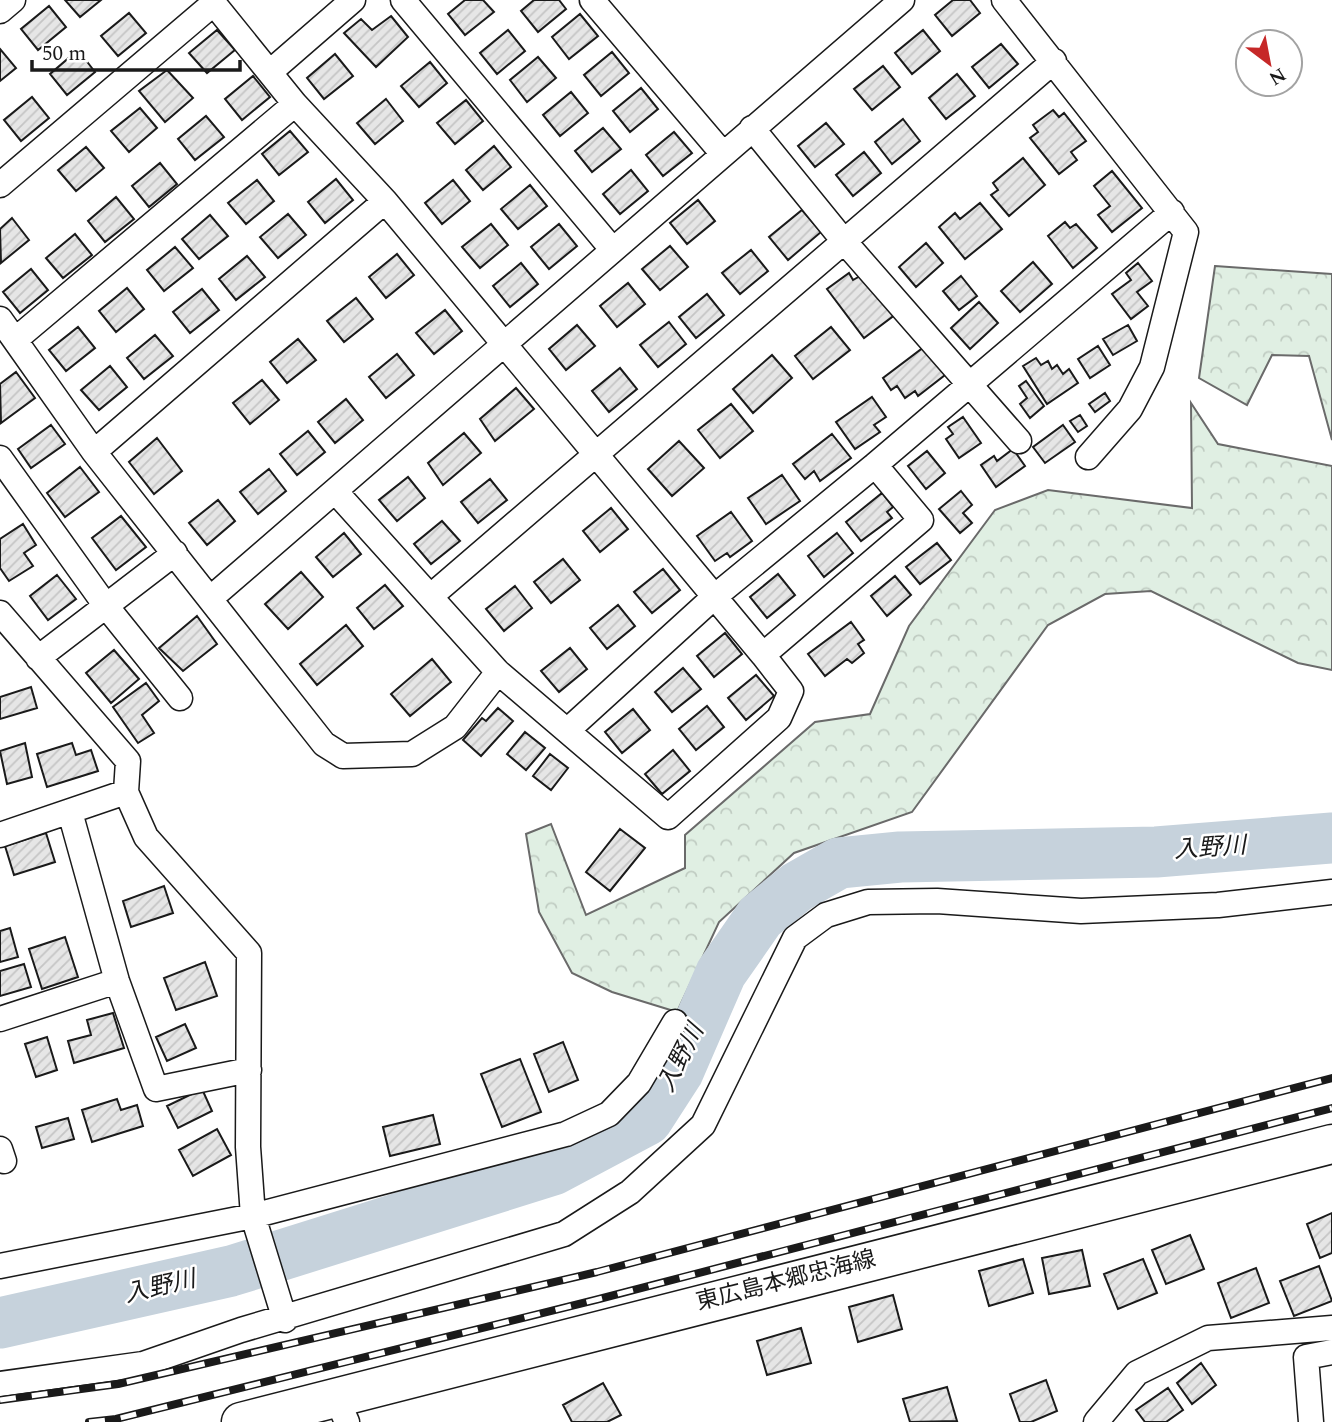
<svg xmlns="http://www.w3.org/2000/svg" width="1332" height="1422" font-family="Spectral,'Noto Sans JP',serif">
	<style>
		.forest { fill: url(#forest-crowns); stroke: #6a6a6a; stroke-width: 2 }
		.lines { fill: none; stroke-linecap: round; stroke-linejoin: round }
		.river { stroke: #c6d2dc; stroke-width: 51 }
		.building { fill: url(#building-hatch); stroke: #1a1a1a; stroke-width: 2 }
		.street-casing { stroke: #1a1a1a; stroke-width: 27 }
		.primary-casing { stroke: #1a1a1a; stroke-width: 41 }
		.street { stroke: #fff; stroke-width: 24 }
		.primary { stroke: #fff; stroke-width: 38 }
		.rail-casing { stroke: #1a1a1a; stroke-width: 8 }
		.rail { stroke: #fff; stroke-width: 5; stroke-dasharray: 16; stroke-linecap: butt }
		.labels { text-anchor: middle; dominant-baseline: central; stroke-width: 5; stroke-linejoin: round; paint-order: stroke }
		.street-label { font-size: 23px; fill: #1a1a1a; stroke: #fff }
		.water-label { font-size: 24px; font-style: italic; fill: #1a1a1a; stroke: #fff }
	</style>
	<defs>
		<pattern id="forest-crowns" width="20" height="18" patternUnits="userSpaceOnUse" patternTransform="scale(1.75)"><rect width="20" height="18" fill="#e0efe3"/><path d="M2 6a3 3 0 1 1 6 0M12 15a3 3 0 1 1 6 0" fill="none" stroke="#c0ccc2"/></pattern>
		<pattern id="building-hatch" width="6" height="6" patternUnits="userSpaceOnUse" patternTransform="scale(1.75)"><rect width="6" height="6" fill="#e6e6e6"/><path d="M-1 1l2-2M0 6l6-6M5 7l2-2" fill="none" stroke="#c5c5c5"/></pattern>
	</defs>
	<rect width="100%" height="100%" fill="#fff"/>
	<!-- forest -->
	<path class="forest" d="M1215,266L1332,274V440L1309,356L1272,355L1247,405L1199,378Z
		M1191,403L1218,444L1332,466V670L1298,663L1151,591L1105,594L1048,625L912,812L794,853L719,922L677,1012L612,992L572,973L539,912L526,834L551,824L586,915L685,868V835L815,722L870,714L909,626L995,510L1048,490L1192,508Z"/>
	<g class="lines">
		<!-- river -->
		<path class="river" d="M0,1323L231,1271L553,1170L647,1120L678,1072L721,973L760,917L797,887L839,863L900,857L1156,852L1332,838"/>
	</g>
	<!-- building -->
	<path class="building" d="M65,0H101L80,17Z
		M465,0H483L494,12L465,35L448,14Z
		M534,0H559L566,9L538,32L521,11Z
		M953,0H970L980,13L952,36L935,15Z
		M49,6L66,27L38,50L21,29Z
		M129,13L146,33L118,56L101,36Z
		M580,14L598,36L569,59L552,37Z
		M391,16L408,37L376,67L344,33L361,19L372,30Z
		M217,30L235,50L207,73L189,53Z
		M508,30L525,51L497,74L480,53Z
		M923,30L940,51L912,74L895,53Z
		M1001,44L1018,64L989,88L972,67Z
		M0,49L16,68L0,81Z
		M78,50L95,72L67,95L50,74Z
		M612,52L629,73L601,96L584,75Z
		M335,54L353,76L324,99L307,78Z
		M538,57L556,78L527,102L510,80Z
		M430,62L447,83L419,107L401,86Z
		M883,66L900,87L872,110L854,89Z
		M167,70L193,98L165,122L139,91Z
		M957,74L975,96L946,119L929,98Z
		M253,76L270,97L242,120L225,99Z
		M641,88L658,109L630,132L613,111Z
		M571,92L588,113L560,136L543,115Z
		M32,97L49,118L21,141L4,120Z
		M386,99L403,121L375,144L357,123Z
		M466,100L483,121L455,144L437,123Z
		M140,108L157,128L129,152L111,131Z
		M1053,110L1059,117L1064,113L1086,141L1071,152L1077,160L1059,174L1030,138L1038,132L1033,125Z
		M206,116L224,137L195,160L178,139Z
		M903,119L920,141L892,164L875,142Z
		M826,123L844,144L815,167L798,146Z
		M603,128L621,149L592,172L575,151Z
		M290,131L308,152L279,175L262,154Z
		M674,132L692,153L663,176L646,155Z
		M494,146L511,167L483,190L466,170Z
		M86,147L104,168L76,191L58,170Z
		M864,152L881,173L853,196L836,175Z
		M1023,158L1045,185L1009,216L991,195L998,190L993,183Z
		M160,163L177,184L149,207L132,186Z
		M631,170L648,191L620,214L603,194Z
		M1112,171L1142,208L1112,232L1098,215L1110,206L1094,186Z
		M336,179L353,200L325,223L308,202Z
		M257,180L274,201L246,224L228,203Z
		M453,180L470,201L442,224L425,203Z
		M530,185L547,206L518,229L501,209Z
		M116,197L134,219L105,242L88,221Z
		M698,200L715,221L687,244L670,223Z
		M980,203L1002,229L965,259L939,227L955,213L960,219Z
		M802,210L821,232L788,260L769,237Z
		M288,214L306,235L278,258L260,237Z
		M210,215L228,236L199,259L182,239Z
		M12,218L29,240L1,263L0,229Z
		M1065,222L1070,228L1076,224L1097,248L1073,268L1048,236Z
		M491,224L508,245L480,268L462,247Z
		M559,224L577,246L549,269L531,247Z
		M75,234L92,255L63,278L46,258Z
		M926,243L943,263L916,287L899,267Z
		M670,246L688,267L660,290L642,269Z
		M175,247L193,268L164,291L147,270Z
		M751,250L768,271L740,294L722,273Z
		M397,254L414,275L386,298L369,277Z
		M247,256L265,277L236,300L219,279Z
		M1033,262L1052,284L1020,312L1001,291Z
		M521,263L538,284L510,307L493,286Z
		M1138,263L1152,281L1137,292L1148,306L1131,319L1112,294L1131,280L1126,273Z
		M31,269L48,290L20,313L3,292Z
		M849,273L853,280L862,275L896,314L864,338L827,289Z
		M961,276L977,296L959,310L943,291Z
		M628,283L645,304L617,327L600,306Z
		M127,288L144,309L116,332L99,311Z
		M202,289L219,310L190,333L173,312Z
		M707,294L724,315L696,338L679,317Z
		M356,298L373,319L344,342L327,321Z
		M979,302L998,323L970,349L951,328Z
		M445,310L462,331L434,354L416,333Z
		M669,322L686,344L658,367L640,345Z
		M577,325L595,346L566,370L549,349Z
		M1128,325L1137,341L1113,355L1103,339Z
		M78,327L95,348L66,371L49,350Z
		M831,327L850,350L813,379L795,356Z
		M155,335L173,356L144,379L127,358Z
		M298,339L316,360L287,383L270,362Z
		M1098,346L1110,365L1090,378L1078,359Z
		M924,347L945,375L918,396L915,391L905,398L897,386L891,390L883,378Z
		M397,354L414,375L386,398L369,377Z
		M772,355L792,378L753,413L733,389Z
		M1036,358L1041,365L1048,361L1052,369L1057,365L1063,374L1069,369L1078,383L1047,404L1023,366Z
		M110,366L127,387L99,410L81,390Z
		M620,368L637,389L609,412L592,391Z
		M16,372L35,398L1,423L0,384Z
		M262,380L279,400L250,424L233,403Z
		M1026,381L1044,406L1030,418L1020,404L1027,398L1019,386Z
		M516,388L534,409L495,441L480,419Z
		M1105,393L1110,401L1095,412L1089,404Z
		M872,397L886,417L874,425L880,432L855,449L836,422Z
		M346,399L363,420L335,443L318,422Z
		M731,404L753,431L720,458L698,430Z
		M1080,415L1087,426L1078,432L1070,421Z
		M963,417L981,443L959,458L946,439L953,434L948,427Z
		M51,425L65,444L31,468L18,449Z
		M1063,425L1075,442L1045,463L1033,447Z
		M308,431L325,452L297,475L280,454Z
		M464,433L481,453L443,485L428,463Z
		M832,434L851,458L820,481L814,471L805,479L793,464Z
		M157,438L182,471L154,494L129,462Z
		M679,441L704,468L672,496L648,469Z
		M1013,449L1025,466L996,487L981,465L994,456L997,461Z
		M927,451L945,473L926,489L908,466Z
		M80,467L99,492L65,517L47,493Z
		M269,469L286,491L258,514L240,492Z
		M782,475L800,501L766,524L748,498Z
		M408,477L425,498L397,521L379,500Z
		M490,479L507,500L478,523L461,502Z
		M961,491L972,505L963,513L972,523L960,533L939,509Z
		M882,493L893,507L887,512L892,518L861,541L846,522Z
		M218,500L235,521L207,545L189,523Z
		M611,508L628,529L600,552L583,531Z
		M731,512L752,541L730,557L727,553L715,561L697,536Z
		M121,516L146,547L116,570L92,538Z
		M442,521L460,541L431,564L414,544Z
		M23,524L36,545L24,553L33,566L9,581L0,568V539Z
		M344,533L361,554L333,577L316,557Z
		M837,533L853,553L824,577L808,556Z
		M937,543L951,560L920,584L906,567Z
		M563,559L580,580L551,603L534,582Z
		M663,569L680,590L652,613L634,592Z
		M301,572L323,597L288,629L265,604Z
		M778,574L795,595L767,618L750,597Z
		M57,575L76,599L48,620L30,596Z
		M895,576L911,595L887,616L871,596Z
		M385,585L403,606L374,629L357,608Z
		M515,586L532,608L504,631L486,609Z
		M618,605L635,626L607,649L590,628Z
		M197,616L217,644L183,671L159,648Z
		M851,622L864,640L858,644L864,653L852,663L847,659L825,676L808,654Z
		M346,625L363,646L317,685L300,664Z
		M725,633L742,654L714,677L697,656Z
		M570,648L587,669L559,692L541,671Z
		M114,650L139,679L111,703L86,673Z
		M432,659L451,682L410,716L391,694Z
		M683,668L701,689L672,712L655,692Z
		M756,675L774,696L746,720L728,698Z
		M146,683L159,701L142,715L154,733L138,743L113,707Z
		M31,687L37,708L0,719V697Z
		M707,706L724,727L696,750L679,729Z
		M498,708L513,721L481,756L463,740L482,718L486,721Z
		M633,709L650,730L622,753L605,732Z
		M525,732L545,748L526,770L507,754Z
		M25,743L32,777L7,784L0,751Z
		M72,743L76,755L91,750L98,771L47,787L37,754Z
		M673,750L690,771L662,794L645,774Z
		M550,754L568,768L551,790L533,776Z
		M620,829L645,848L610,891L586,872Z
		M46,833L55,862L14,875L5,846Z
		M164,886L173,913L131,927L123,901Z
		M10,928L18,957L0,962V931Z
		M65,937L78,977L42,989L29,949Z
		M205,962L217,996L176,1010L164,978Z
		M24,964L31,987L0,996V971Z
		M113,1013L124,1048L74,1063L68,1041L91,1035L87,1020Z
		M185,1024L196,1048L167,1061L156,1037Z
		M47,1037L57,1070L36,1077L25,1044Z
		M563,1042L578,1080L549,1092L534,1054Z
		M520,1059L541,1112L502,1127L481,1074Z
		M202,1089L212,1111L178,1128L167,1106Z
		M117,1099L121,1110L137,1105L143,1126L92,1142L82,1110Z
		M433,1115L440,1144L390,1156L383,1127Z
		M68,1118L74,1139L42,1148L36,1127Z
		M217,1129L231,1155L193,1176L179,1150Z
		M1332,1213V1253L1320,1258L1307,1224Z
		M1190,1235L1204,1269L1166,1284L1152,1250Z
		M1082,1250L1090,1286L1049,1294L1042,1258Z
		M1023,1259L1033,1293L989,1306L979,1271Z
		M1143,1259L1157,1293L1118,1309L1104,1274Z
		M1319,1266L1332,1301L1294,1316L1280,1281Z
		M1256,1268L1269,1303L1231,1318L1218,1283Z
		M893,1295L902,1329L858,1342L849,1307Z
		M801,1328L811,1363L767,1375L757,1341Z
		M1201,1363L1216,1385L1192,1404L1177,1383Z
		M1046,1380L1057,1411L1031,1422H1020L1010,1394Z
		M603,1383L621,1415L607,1422H572L563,1405Z
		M947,1387L957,1421L910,1422L903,1399Z
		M1168,1388L1183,1410L1166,1422H1145L1136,1410Z"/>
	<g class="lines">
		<!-- street casing -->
		<g class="street-casing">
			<path id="street" d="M211,0L295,104L385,201L763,655L791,691L779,718L668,817L498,672L335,491
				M403,0L612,249
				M592,0L723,154
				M1004,0L1186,232L1152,367L1130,409L1088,457
				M0,11L13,0
				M270,72L353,0
				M752,128L843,240L1019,441
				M0,185L214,3
				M0,319L94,452L324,744L343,756L412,754L455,727L498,672
				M15,340L295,104
				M94,452L385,201
				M0,458L106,606L180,698
				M431,596L1054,61
				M211,598L902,0
				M0,613L128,761L126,792L146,837L249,953L248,1147L253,1216L285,1320
				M763,655L921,520L875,465
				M38,658L175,553
				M568,730L713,598L875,465L1172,212
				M70,812L117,981L156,1089L249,1070
				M0,835L126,792
				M0,1019L117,981
				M0,1149L4,1161
				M0,1266L253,1216L566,1134L609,1114L639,1083L675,1022
				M0,1384L143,1364L241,1330L564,1234L630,1192L703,1125L795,938L826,915L868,902L937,901L1081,911L1218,905L1332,892
				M336,1397L347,1422
				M1096,1422L1137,1373L1208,1338L1332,1328
				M1311,1422L1306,1357L1332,1352"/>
		</g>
		<!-- primary casing -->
		<g class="primary-casing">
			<path id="primary" d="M241,1422L1332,1144"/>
		</g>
		<!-- street -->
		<use href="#street" class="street"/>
		<!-- primary -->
		<use href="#primary" class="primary"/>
		<!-- rail casing -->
		<g class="rail-casing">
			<path id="rail" d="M0,1400L118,1384L597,1272L1332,1078
				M89,1422L116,1419L599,1299L1332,1108"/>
		</g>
		<!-- rail -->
		<use href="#rail" class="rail"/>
	</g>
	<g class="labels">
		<!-- street labels -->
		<g class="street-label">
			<text transform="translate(786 1281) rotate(-14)">東広島本郷忠海線</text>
		</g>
		<!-- water labels -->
		<g class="water-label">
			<text transform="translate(1210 848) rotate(-4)">入野川</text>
			<text transform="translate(681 1058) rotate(-63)">入野川</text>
			<text transform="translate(160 1287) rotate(-13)">入野川</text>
		</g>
	</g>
	<!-- north arrow -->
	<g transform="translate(1269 63) rotate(148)"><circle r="33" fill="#ffffff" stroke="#a3a3a3" stroke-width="2"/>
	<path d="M0-5L12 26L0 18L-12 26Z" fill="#c62828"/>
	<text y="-10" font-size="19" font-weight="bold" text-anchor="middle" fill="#1a1a1a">N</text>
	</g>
	<!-- scale -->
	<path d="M32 60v10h208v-10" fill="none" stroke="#1a1a1a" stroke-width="3.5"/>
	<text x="42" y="60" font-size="21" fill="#1a1a1a" stroke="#ffffff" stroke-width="5" paint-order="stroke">50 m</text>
</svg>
